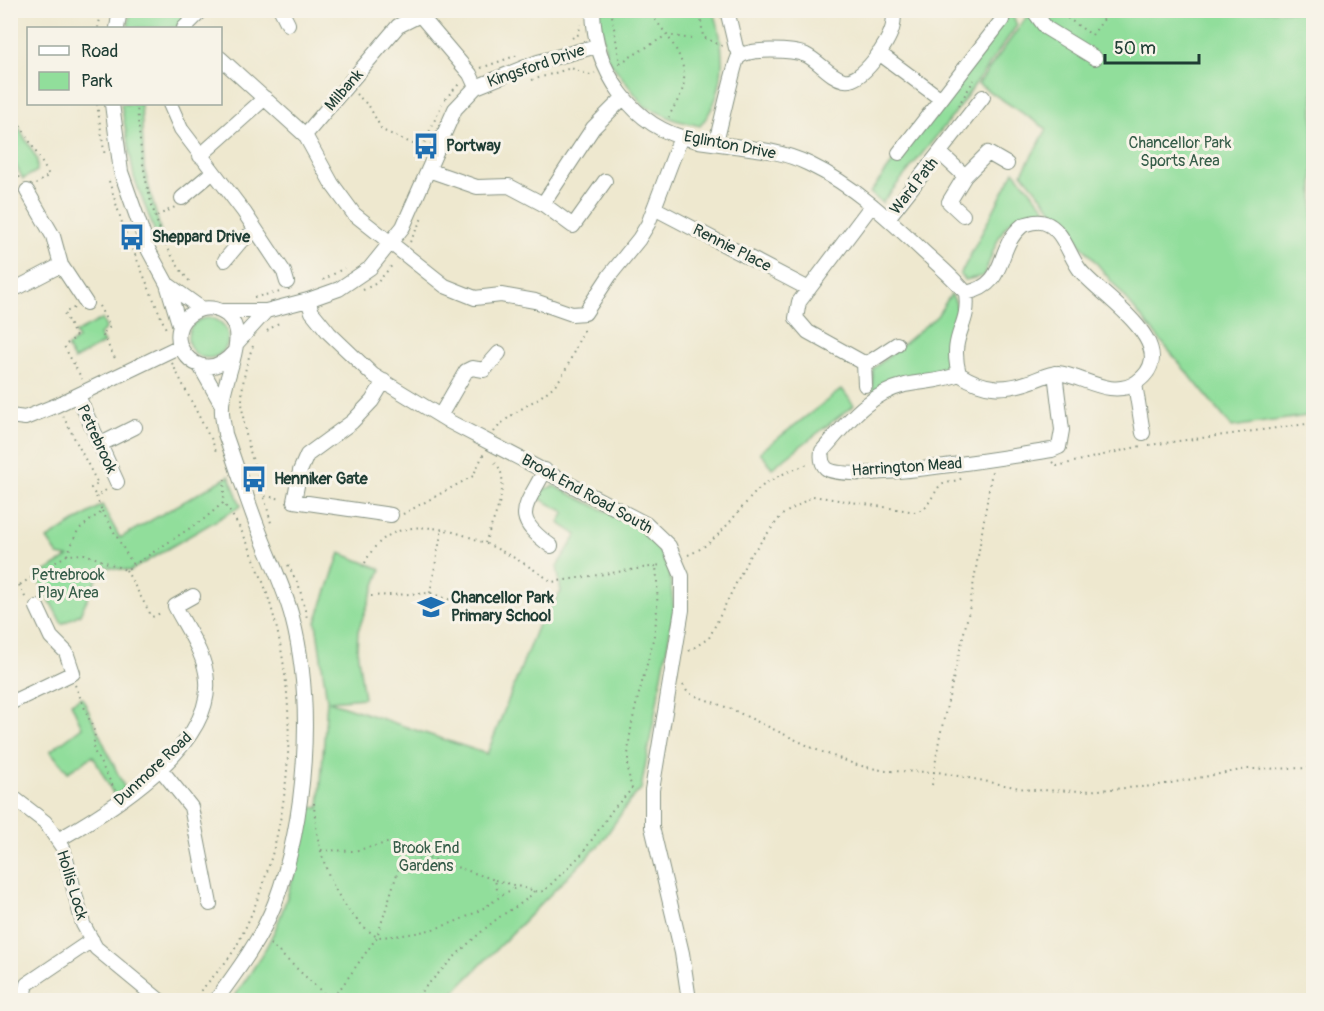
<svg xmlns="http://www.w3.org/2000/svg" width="1324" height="1011" font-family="Pangolin,sans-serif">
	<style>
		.green { fill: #91de9b; stroke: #588e68; stroke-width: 1.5 }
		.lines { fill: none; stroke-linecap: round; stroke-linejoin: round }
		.minor-casing { stroke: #869282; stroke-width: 16 }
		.path { stroke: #869282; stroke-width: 2; stroke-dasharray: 1.5 4.5; stroke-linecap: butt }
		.minor { stroke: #fff; stroke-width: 14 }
		.labels { text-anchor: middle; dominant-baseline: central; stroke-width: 6; stroke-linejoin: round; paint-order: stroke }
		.street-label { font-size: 16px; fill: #1f3d34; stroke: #f7f3e8 }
		.park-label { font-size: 16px; fill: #365d49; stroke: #f7f3e8 }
		.poi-label { font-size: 16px; font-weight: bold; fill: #1f3d34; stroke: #f7f3e8; text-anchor: start }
	</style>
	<rect width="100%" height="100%" fill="#f7f3e8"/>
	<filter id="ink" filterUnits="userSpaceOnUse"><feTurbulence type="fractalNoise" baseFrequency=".0167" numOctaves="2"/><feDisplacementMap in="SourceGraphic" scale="12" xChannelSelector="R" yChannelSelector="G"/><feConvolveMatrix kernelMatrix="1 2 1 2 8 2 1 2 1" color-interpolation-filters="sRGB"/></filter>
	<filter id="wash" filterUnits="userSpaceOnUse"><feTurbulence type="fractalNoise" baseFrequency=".008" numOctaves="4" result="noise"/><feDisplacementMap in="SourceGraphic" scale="24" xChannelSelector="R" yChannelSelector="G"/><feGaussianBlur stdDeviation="1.35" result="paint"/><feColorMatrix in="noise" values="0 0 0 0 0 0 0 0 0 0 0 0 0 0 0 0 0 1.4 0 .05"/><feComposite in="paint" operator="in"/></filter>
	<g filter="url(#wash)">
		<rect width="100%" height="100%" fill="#eee8cf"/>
		<!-- green -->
		<path class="green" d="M130,11H194L176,28H128Z
			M598,11H714C726,49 727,94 700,126L675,120L644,106L607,58Z
			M1031,11H1313V415L1232,427L1022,173L1047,129L978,84Z
			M1011,13L1017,25L952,117L882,203L870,193L961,71Z
			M121,104H141L144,168L161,233L156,235L134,177Z
			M19,128L37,159V171L23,179L11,156V129Z
			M1014,171L1054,218L1053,220C1001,202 1000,240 983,276L965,280L960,275Z
			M951,294C963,311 953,321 947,338C944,348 946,360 949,371L873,395V369L937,316Z
			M188 338a20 20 0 1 1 40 0a20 20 0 1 1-40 0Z
			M102,319L106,328L99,335L104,343L74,360L67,347L78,339L75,333Z
			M842,389L854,405L772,468L760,452Z
			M229,476L241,506L130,571L103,566L80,614L62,624L37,577L68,557L58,555L47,539L102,505L120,538Z
			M554,486L632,524L656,544L669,571L674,610L641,789L629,802L601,843L446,1000H232C249,975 268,949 279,920C293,883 302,845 309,807L319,808L327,700L316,622L340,553L381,569L358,631L357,649L364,698L329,701L487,754L539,622L561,592L557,566L577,535L559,523L565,512L538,498L541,490Z
			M82,697L125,789L115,797L93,756L68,772L50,751L82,727L71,703Z"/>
	</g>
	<g filter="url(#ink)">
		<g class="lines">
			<!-- minor casing -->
			<g class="minor-casing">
				<path id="minor" d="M281,10L288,24
					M593,10C594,70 632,128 693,140C732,148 773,146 809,164C853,185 888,218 924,252C938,265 954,278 966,293C1010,284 994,248 1023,225C1030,223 1038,220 1045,223C1063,229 1069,256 1080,270C1100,296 1186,346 1137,382C1112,400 1081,375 1058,373C1050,373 1040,378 1032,381C1004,391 984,390 959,374C948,333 971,328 966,293
					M727,10L736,48L741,55
					M1033,10L1046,28L1095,58
					M117,28L120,10
					M184,28L202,10
					M879,53L941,99L1002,20
					M220,58L305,135
					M476,87L470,74L420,15L398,26L305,135L332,184L354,214L445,286L475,298L501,295L535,301L572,314L585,313L610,275L639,239L648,224L681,137
					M112,104L121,172L149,251L167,284L180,327
					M170,104L181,129L244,212L284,272L287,282
					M716,142C720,129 734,63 738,58C747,47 794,50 806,55C819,61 830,77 844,80C862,84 888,43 892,29C894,23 894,16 894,10
					M899,153L941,99
					M940,153L965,176L988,153L1007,164
					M200,156L265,98
					M428,170L477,187L509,186L543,204
					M605,181L573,226L543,204L593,128L623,98
					M182,198L213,172
					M872,205L799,302L796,318L808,332L864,363L871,361L897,344
					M654,208L809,289
					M963,215L949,202L965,176
					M888,218L983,97
					M225,260L240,242L256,230
					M61,265L86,303
					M167,284L202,309
					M10,288L19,287L61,265L53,236L27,191
					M308,300L312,312L329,333L373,375L450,422L646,524L669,546L682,576V610L652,790V827L682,953L689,1000
					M221,311H266L308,300L339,289L370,268L403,227L455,109L476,87L538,62L597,46
					M237,343L266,311
					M864,363L865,385
					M200,366L222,405
					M959,374C940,382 923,381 905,385C868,394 846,424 822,451C821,457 821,463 826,468C845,485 1019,455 1052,450L1059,447L1062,430L1055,373
					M384,381L372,401L352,422L307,455L300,471L294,501L391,515
					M1135,384L1143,433
					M78,396L117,482
					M10,416L25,418L57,405L180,346
					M440,416L466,371L472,368L484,370L499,353
					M101,444L135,427
					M545,470C525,509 510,516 551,546
					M10,703L73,673L66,652L51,637L37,607
					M159,767L191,807L210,904
					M10,795L45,822L63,848L83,924L96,948L159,1000
					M58,840C109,811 212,748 207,681C206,655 186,628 175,606L193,596
					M23,1000L27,984L92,940
					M216,1000C238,970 261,939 275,903C306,820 315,704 292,617C284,586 269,558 258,528C246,497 236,465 225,434C224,425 221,415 222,406C222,379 251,335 227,315C218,308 206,306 196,311C153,330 198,395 234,352"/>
			</g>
			<!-- path -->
			<path class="path" d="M611,10L620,63L617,65
				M648,10C663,31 690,58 683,87C681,97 673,107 669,117
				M705,10L701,20L703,37L724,47
				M1061,10L1060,13L1092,35L1111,10
				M98,28L102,10
				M572,38L579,34L580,24
				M620,63L667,35L691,39
				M481,68L518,55
				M532,80L571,68L589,75L595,73
				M356,94L369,106L382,130L422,148
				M445,99L459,84
				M97,104L105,157
				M137,104C140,161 151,240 192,284
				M958,106L974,80
				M10,132L21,126L49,175L36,184
				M422,148L442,104
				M10,161L21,180
				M109,181L123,226L166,329
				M157,216L175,207
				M410,242L422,218
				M323,280L344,268
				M363,290L377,283L394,263
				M254,297L281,292
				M99,306L110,327L102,334L117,362
				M74,308L64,313L76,337L64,346L82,379
				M267,331L280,322
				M253,346C226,413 256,459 271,523
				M172,363L210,438
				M63,416L98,484L91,488L96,496
				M494,432C511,409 545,401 562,376C571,361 577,342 586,326
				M211,438L217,454
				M1149,445L1314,423
				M1052,462L1057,466L1141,446
				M265,496L282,499
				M102,511L133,565
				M403,514L473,476L484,453
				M485,543C492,521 516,477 492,460
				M67,555L78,530L102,511L96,496L108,489
				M688,555C719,543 736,511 759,489C773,476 791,471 808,464
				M365,563C399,488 508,550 552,582L656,566
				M288,565L299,586L307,618
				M126,570L152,617L163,612
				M19,585L27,601
				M10,591L67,555L85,554L126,570L204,519L223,503L225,479
				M430,593L442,529
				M371,596L430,593L460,603
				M689,651L709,638L749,557L782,515L813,496L916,512L926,507L940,485L964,478
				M75,685L95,733L93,749L115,790
				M683,685L688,693L731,709L817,750L857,765L886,771L938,772L1030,790L1084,791L1154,786L1247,769L1314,768
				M932,785L939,740L969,611L992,471
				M632,789C618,744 645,681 654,635C658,612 658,590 656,566L663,564
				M314,803C316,854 334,908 377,937C412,936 447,928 478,911C492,904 502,893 518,887
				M321,850L354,851L391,842C393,855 401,860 414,861L424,856L495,880L498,894
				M495,880L539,892L544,891L582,854L613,809L632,789
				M270,944L331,1000
				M193,1000C207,982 228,963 238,943C295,831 305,697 262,579C251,551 242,526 223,503
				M328,1000L340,989L377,937L402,858
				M413,1000C440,972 466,943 497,919C508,910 526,903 534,891"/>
			<!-- minor -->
			<use href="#minor" class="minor"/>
		</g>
	</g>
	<!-- icons -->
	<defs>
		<g id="bus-bare" transform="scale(2.07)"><path d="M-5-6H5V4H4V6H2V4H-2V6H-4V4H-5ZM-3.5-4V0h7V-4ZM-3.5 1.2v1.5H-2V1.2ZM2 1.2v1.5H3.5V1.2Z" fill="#1f6fb2" stroke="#f7f3e8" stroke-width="2.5" paint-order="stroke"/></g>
		<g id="school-bare" transform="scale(2.07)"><path d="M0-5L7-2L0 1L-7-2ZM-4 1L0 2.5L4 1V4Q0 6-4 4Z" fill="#1f6fb2" stroke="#f7f3e8" stroke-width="2.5" paint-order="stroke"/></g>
	</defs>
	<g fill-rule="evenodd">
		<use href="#bus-bare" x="426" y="146"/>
		<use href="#bus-bare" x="132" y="237"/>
		<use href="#bus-bare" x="254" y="479"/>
		<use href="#school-bare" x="431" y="607"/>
	</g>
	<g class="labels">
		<!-- street labels -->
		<g class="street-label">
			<text transform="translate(536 66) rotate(-19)">Kingsford Drive</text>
			<text transform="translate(344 90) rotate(-49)">Milbank</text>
			<text transform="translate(730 145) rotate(11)">Eglinton Drive</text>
			<text transform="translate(914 186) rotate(-52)">Ward Path</text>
			<text transform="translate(732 248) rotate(27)">Rennie Place</text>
			<text transform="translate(97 439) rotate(65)">Petrebrook</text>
			<text transform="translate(907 467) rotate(-4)">Harrington Mead</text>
			<text transform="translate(587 494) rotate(29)">Brook End Road South</text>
			<text transform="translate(153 769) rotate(-43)">Dunmore Road</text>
			<text transform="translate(72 885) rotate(73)">Hollis Lock</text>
		</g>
		<!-- park labels -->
		<g class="park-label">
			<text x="1180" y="143">Chancellor Park<tspan x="1180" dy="18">Sports Area</tspan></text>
			<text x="68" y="575">Petrebrook<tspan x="68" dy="18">Play Area</tspan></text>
			<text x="426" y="848">Brook End<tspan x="426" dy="18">Gardens</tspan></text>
		</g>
		<!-- poi labels -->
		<g class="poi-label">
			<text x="446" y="146">Portway</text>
			<text x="152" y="237">Sheppard Drive</text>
			<text x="274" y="479">Henniker Gate</text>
			<text x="451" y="598">Chancellor Park<tspan x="451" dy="18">Primary School</tspan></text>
		</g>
	</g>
	<!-- margin -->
	<rect width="1324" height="1011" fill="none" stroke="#f7f3e8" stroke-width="36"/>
	<!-- legend -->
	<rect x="27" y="27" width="195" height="78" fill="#f7f3e8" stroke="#a1aaa0" stroke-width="1.5"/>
	<rect x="39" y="46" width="30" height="9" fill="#ffffff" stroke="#a1aaa0" stroke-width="1.5"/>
	<text x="81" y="57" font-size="18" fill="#1f3d34">Road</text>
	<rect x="39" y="72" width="30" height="18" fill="#91de9b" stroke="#a1aaa0" stroke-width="1.5"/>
	<text x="81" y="87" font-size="18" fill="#1f3d34">Park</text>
	<!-- scale -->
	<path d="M1105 54v9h94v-9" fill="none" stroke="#1f3d34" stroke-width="3"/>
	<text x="1114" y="54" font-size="18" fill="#1f3d34" stroke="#f7f3e8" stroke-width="4.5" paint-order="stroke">50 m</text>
</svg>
